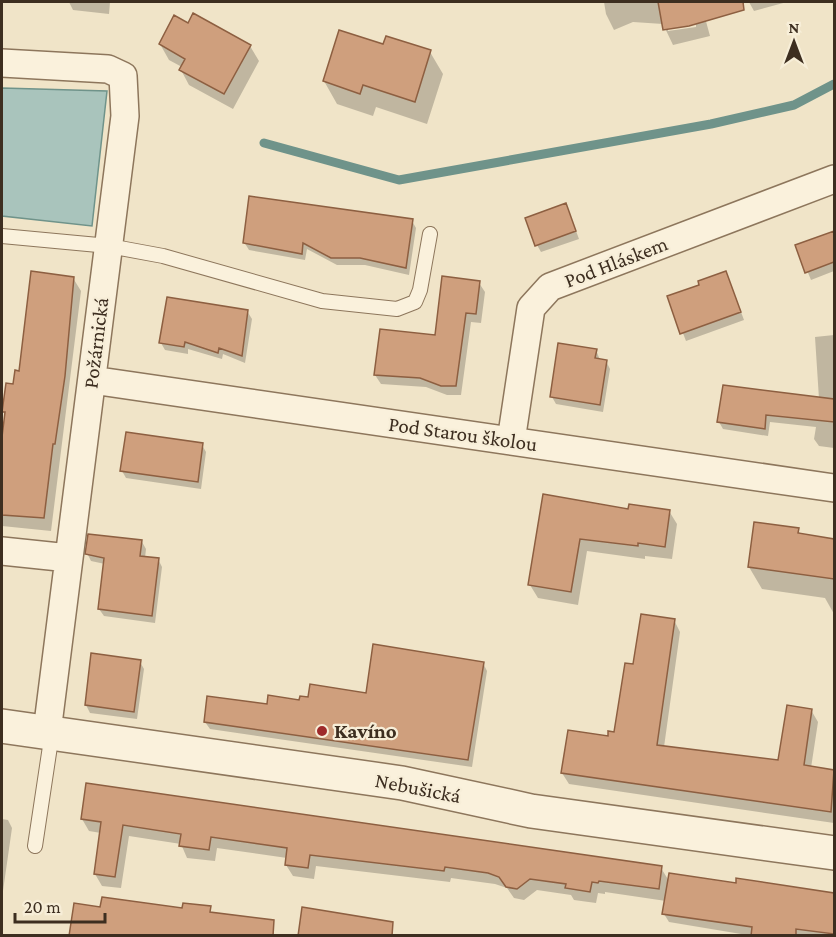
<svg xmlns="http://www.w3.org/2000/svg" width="836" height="937" font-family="'Crimson Pro',serif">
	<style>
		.water { fill: #a9c4bc; stroke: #6f938a; stroke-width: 1.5 }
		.shadow { fill: #0003; fill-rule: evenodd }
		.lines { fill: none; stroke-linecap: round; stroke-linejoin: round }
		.stream { stroke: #6f938a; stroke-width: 9 }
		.building { fill: #cf9f7d; stroke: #8d5f41; stroke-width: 1.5 }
		.service-casing { stroke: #8d765c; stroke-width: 16 }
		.minor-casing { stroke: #8d765c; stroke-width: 30 }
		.tertiary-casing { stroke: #8d765c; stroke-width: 36 }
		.service { stroke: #faf1dc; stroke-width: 14 }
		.minor { stroke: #faf1dc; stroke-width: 27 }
		.tertiary { stroke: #faf1dc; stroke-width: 33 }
		.poi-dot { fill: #9e2a2b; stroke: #f7eed8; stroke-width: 2 }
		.labels { text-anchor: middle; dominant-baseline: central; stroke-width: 4.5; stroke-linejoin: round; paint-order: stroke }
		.street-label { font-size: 21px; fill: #3d2e20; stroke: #f7eed8 }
		.poi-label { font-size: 21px; font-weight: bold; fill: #3d2e20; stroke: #f7eed8; text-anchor: start }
	</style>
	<rect width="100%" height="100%" fill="#f0e4c8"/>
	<!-- water -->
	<path class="water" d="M2,88L107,91L92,226L2,216Z"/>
	<!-- shadow -->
	<path class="shadow" d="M69,2H110L109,14L73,10Z
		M604,2H707L701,3L710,36L673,45L663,24L633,22L614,30L606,14ZM696,24V27L668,31V28Z
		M749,2H787L754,11Z
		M189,25L250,46L259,61L233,109L189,85L181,70L182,67L169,60L160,44Z
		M384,46L430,52L443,74L427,124L376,107L373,116L337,104L324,81Z
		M569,212L579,239L541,252L537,245Z
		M412,221L416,228L409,275L365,265H337L307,249L305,260L249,250L244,242Z
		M834,232V271L811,280L797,246Z
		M73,278L81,291L51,531L2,526V446L6,416L4,412L15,386Z
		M729,280L744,320L686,341L669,297Z
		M479,283L485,292L481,323L471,322L461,395H447L426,387L381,384L375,375L436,337Z
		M247,311L252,319L245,363L223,354L222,359L188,349V354L165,350L161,343Z
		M834,335V448L819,446L814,439L816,427L770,422L768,436L723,429L719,422L819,399L815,337Z
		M596,350L600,360L606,361L610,369L603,412L556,404L552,397Z
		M202,445L206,452L201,489L126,478L122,471Z
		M545,496L630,511H669L677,524L672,559L645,556V559L587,551L578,605L538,598L530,585Z
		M798,530L801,535L834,540V614L825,598L762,589L749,567Z
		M142,542L146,549L145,558L158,559L162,567L155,623L104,616L99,609L105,564L91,561L87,553Z
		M674,620L680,632L664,747L780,762L811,710L818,722L811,768L834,771V823L569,784L562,773L615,733L634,666Z
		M140,662L144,669L137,719L90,713L86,705Z
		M483,663L487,671L472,767L210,729L205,722L268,706L367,695Z
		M2,819L8,820L12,828L2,898Z
		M82,819L661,868L669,881L737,884L738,880L834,895V936H753L669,922L664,914L666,901L605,892V894L598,893L596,903L574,900L571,895L537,890L524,900L514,898L507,888L495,884L451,878L450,882L316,866L314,879L293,876L286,865L287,858L217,848L215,861L187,858L181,844L129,836L121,888L102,886L95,874L101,833L89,831Z"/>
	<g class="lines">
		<!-- stream -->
		<path class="stream" d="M264,143L399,180L711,124L794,105L834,84"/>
	</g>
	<!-- building -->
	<path class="building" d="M658,2H743L744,10L689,26L663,30Z
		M193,13L251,45L224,94L179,70L185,59L159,44L174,15L188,23Z
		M339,30L383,44L386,36L431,50L415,102L363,85L360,94L323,81Z
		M249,196L413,219L406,268L360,258H331L303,243L302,254L243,243Z
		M566,203L576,231L535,246L525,218Z
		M834,231V262L805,273L795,245Z
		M31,271L74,277L65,376L55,444H53L44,518L2,515V437L5,412H2L6,383L13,384L15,370L19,371Z
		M726,271L741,312L680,334L667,296L699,285L698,281Z
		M442,276L480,281L476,314L466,313L456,386H441L420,378L374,375L380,329L435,335Z
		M167,297L248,310L242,356L219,348L218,353L185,342L184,347L159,343Z
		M558,343L597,349L595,358L607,360L600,405L550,397Z
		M723,385L834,399V422L766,415L765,429L717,422Z
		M126,432L203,443L198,482L120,471Z
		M543,494L628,509L629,504L670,510L665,547L638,543V546L580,539L571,592L528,585Z
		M754,522L799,528L798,533L834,539V579L748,567Z
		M88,534L142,540L140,556L159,558L152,616L98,609L104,558L85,554Z
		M641,614L675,619L657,745L778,760L787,705L812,709L804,765L834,770L831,812L561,773L568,730L608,736V731L614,732L625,663L633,664Z
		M373,644L484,662L468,760L204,722L207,696L267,704L268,695L299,700L300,696L308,697L310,684L366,693Z
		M91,653L141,660L134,712L85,705Z
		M86,783L662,866L659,889L599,881L598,883L592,882L590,892L565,888L566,884L530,879L517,889L506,887L499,877L488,873L445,867L444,871L310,855L308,868L285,865L287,848L211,837L209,850L179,846L181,834L123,825L115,877L94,874L101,822L81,819Z
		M669,873L736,883V878L834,893V934L796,929V936H751L752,927L662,914Z
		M102,897L182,908L183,903L211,906L210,912L274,920L273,936H69L74,903L100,907Z
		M302,907L393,922L392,936H298Z"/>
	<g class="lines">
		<!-- service casing -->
		<g class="service-casing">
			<path id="service" d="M2,236L109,246L163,256L322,301L397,309L415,302L420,290L430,234
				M35,846L52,733"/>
		</g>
		<!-- minor casing -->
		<g class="minor-casing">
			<path id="minor" d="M2,63L108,69L123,76L125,116L47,732
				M92,380L834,488
				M511,441L531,308L550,287L834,179
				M2,551L69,558"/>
		</g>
		<!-- tertiary casing -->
		<g class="tertiary-casing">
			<path id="tertiary" d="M2,726L402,783L531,811L834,853"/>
		</g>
		<!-- service -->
		<use href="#service" class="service"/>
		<!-- minor -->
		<use href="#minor" class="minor"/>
		<!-- tertiary -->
		<use href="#tertiary" class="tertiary"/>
	</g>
	<!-- markers -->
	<circle class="poi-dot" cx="322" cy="731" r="6"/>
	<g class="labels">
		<!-- street labels -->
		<g class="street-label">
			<text transform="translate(616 262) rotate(-21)">Pod Hláskem</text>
			<text transform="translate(96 343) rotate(-83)">Požárnická</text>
			<text transform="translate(463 434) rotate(8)">Pod Starou školou</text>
			<text transform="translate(418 788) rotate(11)">Nebušická</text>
		</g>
		<!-- poi labels -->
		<g class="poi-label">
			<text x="334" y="731">Kavíno</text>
		</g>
	</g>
	<!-- border -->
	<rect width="836" height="937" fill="none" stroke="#3d2e20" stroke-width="6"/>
	<!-- north arrow -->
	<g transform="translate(794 42)" stroke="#f7eed8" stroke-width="4.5" paint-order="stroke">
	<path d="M0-4.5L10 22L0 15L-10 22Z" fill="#3d2e20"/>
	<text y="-9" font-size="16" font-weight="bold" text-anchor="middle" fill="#3d2e20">N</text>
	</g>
	<!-- scale -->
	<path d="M15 913v9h90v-9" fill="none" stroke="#3d2e20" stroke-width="3"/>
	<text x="24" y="913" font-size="18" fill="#3d2e20" stroke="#f7eed8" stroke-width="4.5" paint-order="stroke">20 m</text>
</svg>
